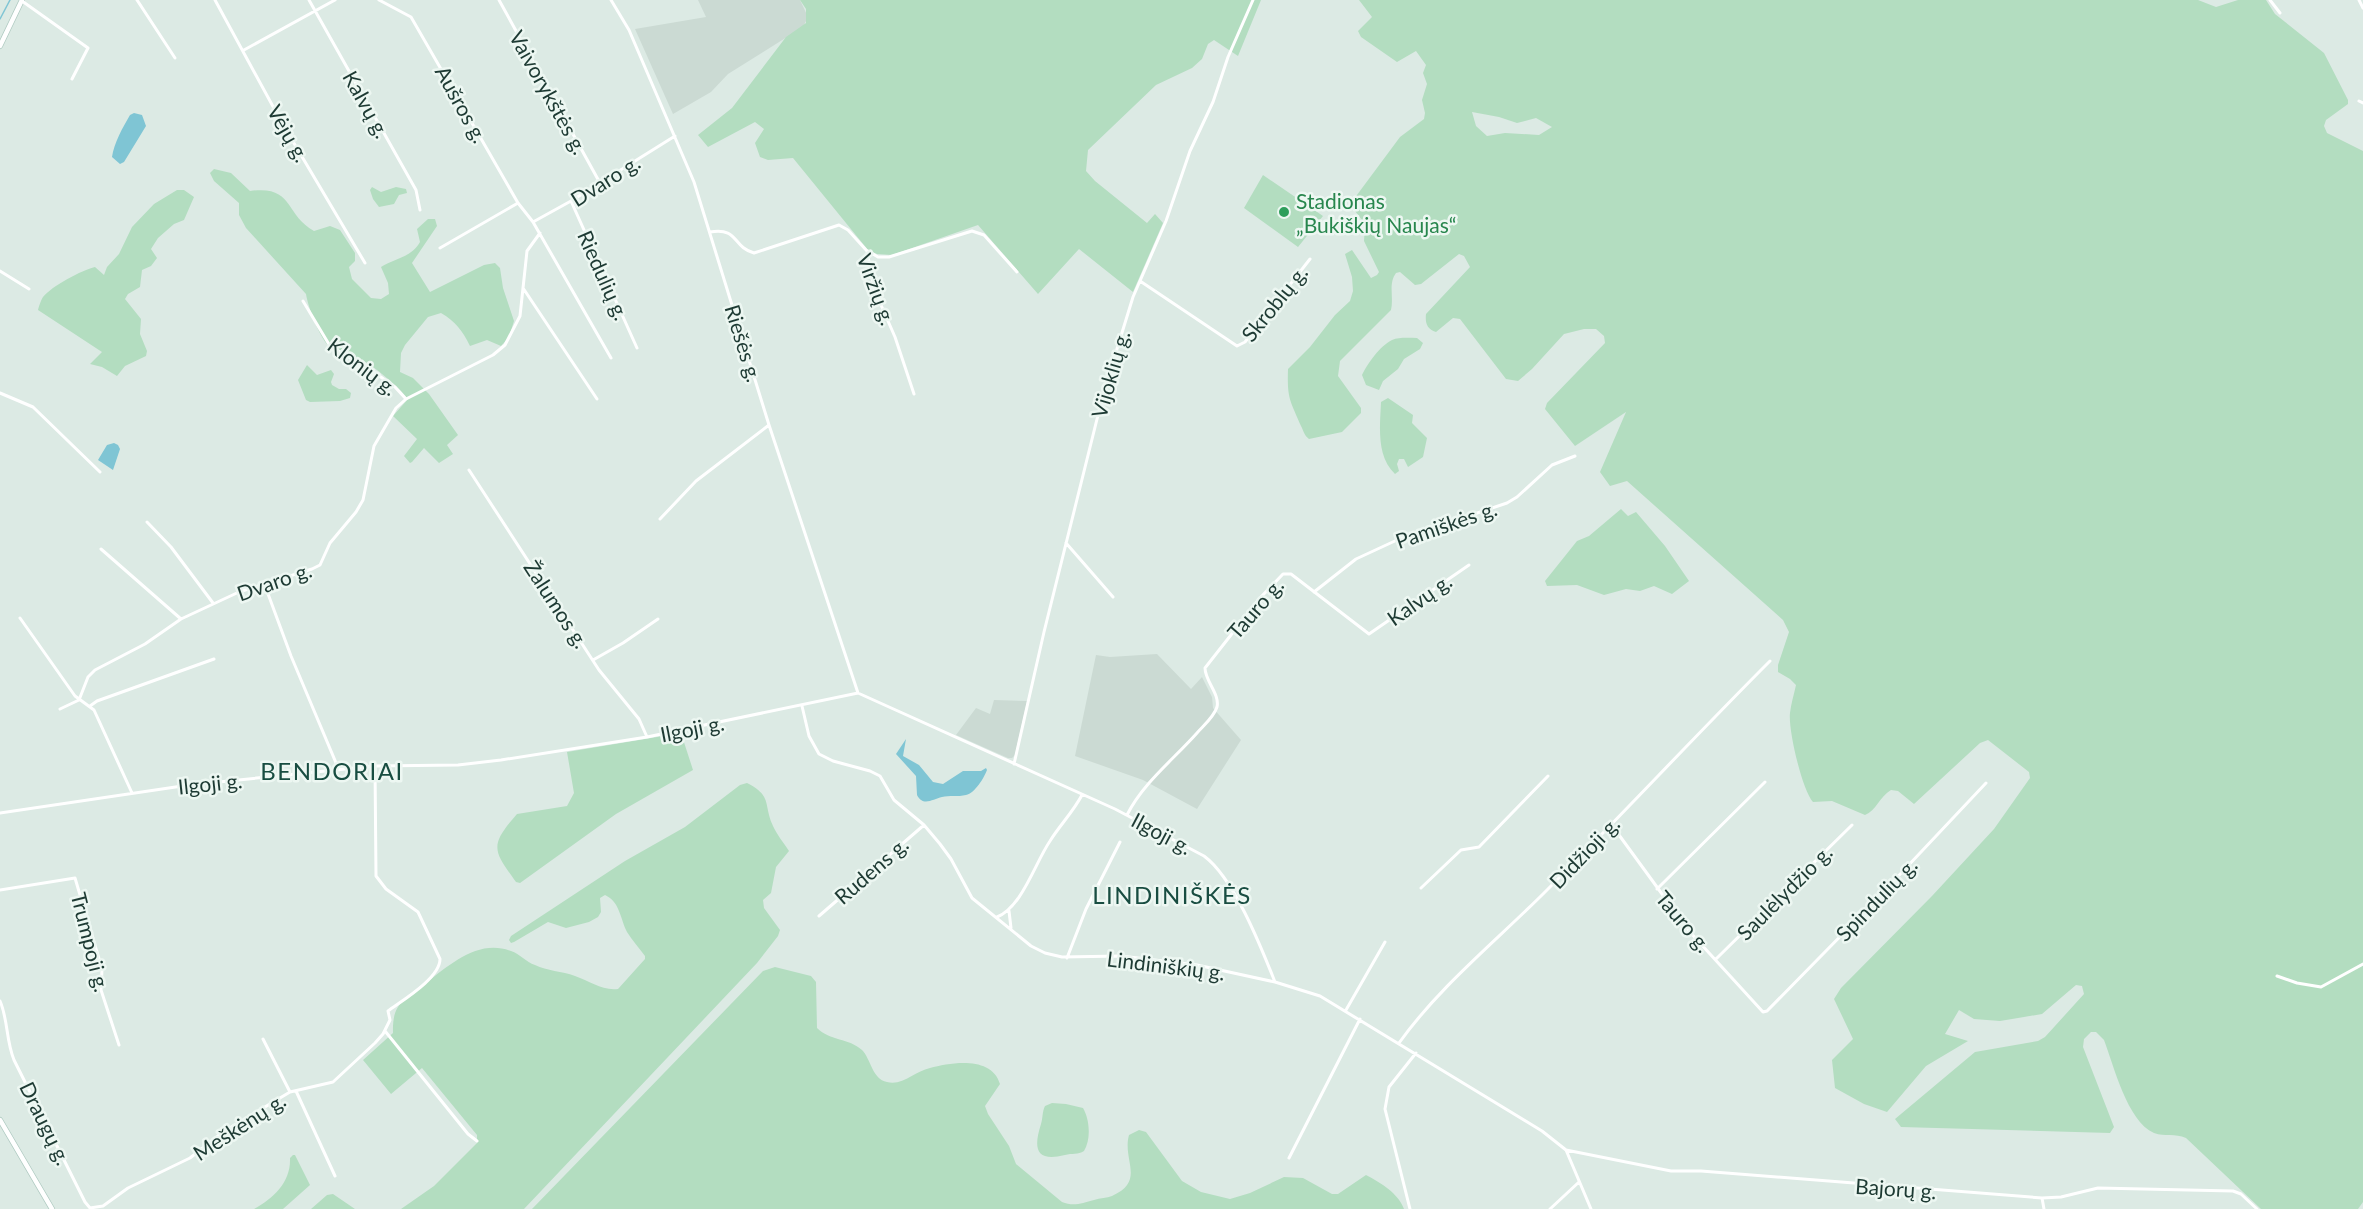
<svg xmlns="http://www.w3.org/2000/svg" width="2363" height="1209" font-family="Lato,sans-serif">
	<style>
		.built { fill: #cbdad3 }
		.green { fill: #b3ddc0; fill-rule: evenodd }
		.water { fill: #7fc5d4 }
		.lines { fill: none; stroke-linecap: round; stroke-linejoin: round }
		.stream { stroke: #7fc5d4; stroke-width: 1.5 }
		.secondary-casing { stroke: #afcac1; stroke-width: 6 }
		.street { stroke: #fff; stroke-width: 3 }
		.secondary { stroke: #fff; stroke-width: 4.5 }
		.leisure-dot { fill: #2e9e5b; stroke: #edf7f2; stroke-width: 2 }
		.labels { text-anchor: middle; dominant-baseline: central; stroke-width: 5; stroke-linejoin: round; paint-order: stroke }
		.street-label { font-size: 21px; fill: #1d3a33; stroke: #edf7f2 }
		.leisure-label { font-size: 21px; fill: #27864d; stroke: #edf7f2; text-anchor: start }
		.quarter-label { font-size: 24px; letter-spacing: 1.5px; fill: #184d41; stroke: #edf7f2 }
	</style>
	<rect width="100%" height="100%" fill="#dceae4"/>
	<!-- built -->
	<path class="built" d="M698,0H800L808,17L803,27L728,74L711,92L673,114L635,29L706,17Z
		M1157,654L1191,689L1202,677L1212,697L1213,708L1241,740L1197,809L1143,780L1075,756L1096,655L1110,657Z
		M994,700L1027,701L1015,755L1012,758H1008L956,735L976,708L990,714Z"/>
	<!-- green -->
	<path class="green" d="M800,0H1261L1238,56L1214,40L1208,44L1202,59L1192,68L1156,85L1088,150L1086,171L1095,181L1147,223L1155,214L1163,223L1133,292L1079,249L1038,294L978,225L892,255L877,254L868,250L793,158L768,160L760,157L755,143L764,129L755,122L708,147L698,135L732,108L786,37L806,23V9Z
		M1359,0H2198L2216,7L2238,0H2266L2275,14L2324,53L2348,100V104L2326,120L2324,126L2327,133L2363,151V1202L2358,1209H2261L2186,1138C2175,1133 2165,1137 2154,1133C2127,1121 2114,1066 2104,1040L2096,1032H2091L2084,1039L2083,1047L2114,1127L2110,1133L1901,1127L1895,1119L1975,1052L2038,1041L2045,1037L2084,994L2082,986L2076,985L2042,1014L2000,1021L1974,1019L1959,1010L1945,1034L1968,1041L1926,1066L1887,1112L1864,1104L1835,1088L1832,1060L1853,1039L1834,999L1841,988L1932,896L1994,829L2030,778L2029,772L1988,740L1980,743L1914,804L1898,791L1891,790C1880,796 1876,811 1865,815L1832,801L1813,802C1802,790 1788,729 1790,713C1791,704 1794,694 1796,685L1790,679L1778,672V665L1789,632L1783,620L1627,481L1610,486L1600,472L1626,412L1575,446L1545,409L1547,403L1605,343L1604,336L1596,329H1584L1564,334L1532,369L1518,381L1506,379L1460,319L1453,318L1436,332C1427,329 1425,323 1426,314L1470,267L1464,256L1459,254L1421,284L1415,285L1400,272L1396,273C1388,284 1394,297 1391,310L1340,361L1338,376L1361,408V413L1342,432L1309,439C1304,435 1304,432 1301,426C1290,400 1287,399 1288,369L1310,347L1335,315L1350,301L1353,291L1352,277L1345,254L1352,250L1371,278L1377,275L1379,272L1364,241L1365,224L1352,207L1351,203L1400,137L1424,119L1425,113L1422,100L1427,84L1423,73L1426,65L1416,51L1397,62L1361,37L1358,31L1372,17ZM1472,112L1499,117L1517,123L1536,118L1552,127L1539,135L1505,133L1487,136L1476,126Z
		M214,169L231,173L250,191C294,185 284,214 314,231L330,226L340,230L355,253V261L349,267L352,279L371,298L381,299L389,294L388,283L381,267C395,258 411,258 420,242L417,229L428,219H435L437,226L412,263L430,292L484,265L495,263L500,268L503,288L514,321L509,337L501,346L487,340L470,346C462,330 456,322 441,313L428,317L405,345L401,353L400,372L413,378L429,394L458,435L447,445L453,454L439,463L424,448L412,462L410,463L404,456L417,439L393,416L408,399C399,387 375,367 362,360C352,355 340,353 331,348C320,340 308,307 306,294L246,228L239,215V203L214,181L210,173Z
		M1263,175L1323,216L1298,247L1244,208Z
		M372,187L381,192L396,187L406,189L407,193L399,195L394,204L379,207L373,199L370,190Z
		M177,190H184L194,197L184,220L174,224L158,238L151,249L157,258L151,266L142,270L140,287L128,294L125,299L141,319L140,334L147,351L146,356L125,366L117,376L102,367L90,364L102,352L38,310C39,306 41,300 43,297C52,286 82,270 95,267L104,275L107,267L119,254L132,227L154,204Z
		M1417,338L1423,343L1420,349L1404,359L1398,369L1383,381L1379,390L1366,385L1362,375C1368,363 1380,346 1392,340C1399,337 1409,338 1417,338Z
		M307,365L317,375L331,370L334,374L331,382L332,385L339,389H346L351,393L350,398L340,401L310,402L306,400L298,380Z
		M1388,398L1413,415L1412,423L1427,438L1423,457L1408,467L1404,459H1399L1397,464L1399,471L1395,474C1376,456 1380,426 1381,402Z
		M1621,509L1628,516L1636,512L1665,546L1689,581L1672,594L1654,586L1640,591L1626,589L1604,595L1577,585L1547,586L1545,581L1577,541L1589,536Z
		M681,733L693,770L616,814L520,883L516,882C493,850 489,846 517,814L567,806L574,793L567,752Z
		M747,783C773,796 763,805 773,826C777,835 784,843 789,851L776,867L771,893L763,900L764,908L780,930L778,936L757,963L524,1209H401L434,1186L477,1143V1135L422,1068L391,1094L363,1060L393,1033C392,1002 404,1001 426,983C451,964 478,939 511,951C520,954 526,962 535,965C547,971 562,971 575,976C590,981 602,991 618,989L645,959V956C639,948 632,940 627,932C620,918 620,902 605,895L600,898L601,912L598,917L589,922L566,928L548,922L514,942L511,943L509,940L511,936L625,861L685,827L740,785Z
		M775,967L811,976L816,982L817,1028C830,1041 849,1038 862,1050C871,1059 872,1079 887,1082C903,1086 915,1071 930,1068C952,1062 992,1056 1000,1084L985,1106L988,1114L1009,1146L1016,1164L1062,1202C1074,1207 1082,1203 1094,1200C1100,1198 1107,1198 1112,1196C1146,1181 1122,1160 1129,1135L1139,1130L1146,1132L1182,1181L1201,1192L1230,1199L1250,1193L1284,1177L1303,1178L1332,1194H1338L1366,1175C1381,1183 1398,1193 1404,1209H532L763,971Z
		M1052,1103L1066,1104L1083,1108C1090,1120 1091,1140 1084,1151C1078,1155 1072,1153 1065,1155C1036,1162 1033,1149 1041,1124C1043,1118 1042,1112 1045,1106Z
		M293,1155H295L310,1185L283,1209H254C274,1198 291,1182 290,1158Z
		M333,1194L355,1209H311L327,1195Z"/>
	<!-- water -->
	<path class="water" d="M134,113L142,115L146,126L124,162L120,164L112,157C114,143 123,127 130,115Z
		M114,443L118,445L120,449L113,470L98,460L107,445Z
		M906,739L903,756L919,765L933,782L943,784L963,771H981L986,768L987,770C984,778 975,793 966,795C958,797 949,795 942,797C933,799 923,807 917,795L916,776L896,754Z"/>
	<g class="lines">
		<!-- stream -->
		<path class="stream" d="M0,19L10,0"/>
		<!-- secondary casing -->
		<g class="secondary-casing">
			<path id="secondary" d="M0,46L22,0
				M0,1120L52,1209"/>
		</g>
		<!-- street -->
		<path class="street" d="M137,0L175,58
			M215,0L282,123L365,263
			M309,0L416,190L420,210
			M379,0L411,17L518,203L533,222L611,358
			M499,0L600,183
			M611,0L629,30L694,182L769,425L858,693
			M2270,0L2280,13
			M2359,0L2363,8
			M22,1L88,48L72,79
			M244,50L335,0
			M2359,101L2363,103
			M571,201L637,348
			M533,222L571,201L675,136
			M710,232C739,227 732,247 754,253L839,225L848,230L867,251L874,289L895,337L914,394
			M440,248L518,203
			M868,251L878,257H889L972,231L984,235L1017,272
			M0,271L29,289
			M1140,281L1237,346L1245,342L1310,259
			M523,288L597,399
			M303,301L330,346L368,368L395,387L406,399
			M0,393L33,407L100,472
			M469,470L599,670L639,719L647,737
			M660,519L696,481L769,425
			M147,522L171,547L213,603
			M1066,543L1113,597
			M101,549L181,619
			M264,583L291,656L339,770
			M1314,592L1356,559L1397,540L1507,503L1517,497L1552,465L1575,456
			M20,618L75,696L94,710L132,793
			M593,660L623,643L658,619
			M90,706L97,701L214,659
			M802,706L809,736L819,754L833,761L870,771L880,776L894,800L924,825L940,844L951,859L972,898L1031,946L1045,953L1062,957L1121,956L1197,965L1275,982L1320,996L1542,1131L1566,1150L1671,1171H1701L2042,1198L2061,1197L2098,1188L2233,1191L2241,1194L2257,1209
			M60,709L79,700L88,677L95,670L145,644L181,619L239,592L312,569L320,565L330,543L356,512L363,500L374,446L396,408L406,399L493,355L505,345L520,316L527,251L540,233
			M1014,764L1044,632L1104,391L1133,297L1166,221L1190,151L1213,102L1228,57L1253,0
			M0,813L189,785L375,766L458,765L501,760L647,737L858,693L1115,809L1204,856C1234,878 1261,947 1275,982
			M1127,815C1143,783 1173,760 1197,733C1203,726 1214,717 1217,707C1220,694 1205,681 1205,668L1260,598L1283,574H1291L1369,634L1469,565
			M1611,824L1689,931L1763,1012L1767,1011L1872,904L1986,783
			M1421,888L1461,850L1479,847L1548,776
			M1657,889L1765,782
			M0,890L75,878L102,969L101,990L119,1045
			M1009,911L1011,928
			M819,916L924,825
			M997,917C1022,907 1035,863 1050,841C1060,825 1073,812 1082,795
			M1067,958L1086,909L1120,842
			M1716,959L1852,825
			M2277,976L2297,983L2321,987L2363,964
			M0,1001C8,1019 6,1041 14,1060L85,1202L90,1208L103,1206L128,1188L190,1158L223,1132L290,1092L333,1082L375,1043L383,1034L390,1020L388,1011C403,1000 440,978 440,959L418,912L386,889L376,876L375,766
			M1346,1010L1385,942
			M385,1031L468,1134L477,1141
			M263,1039L290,1092
			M1399,1043C1439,987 1496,941 1544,893C1621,816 1694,737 1770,661
			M296,1091L335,1176
			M1566,1150L1591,1209
			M1289,1158L1360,1019
			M2042,1198L2044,1209
			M1410,1209L1385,1109L1389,1087L1416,1053
			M1550,1209L1579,1182"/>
		<!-- secondary -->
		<use href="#secondary" class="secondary"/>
	</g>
	<!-- markers -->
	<circle class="leisure-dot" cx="1284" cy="212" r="6"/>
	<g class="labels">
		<!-- street labels -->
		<g class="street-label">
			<text transform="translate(549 92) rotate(61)">Vaivorykštės g.</text>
			<text transform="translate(367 104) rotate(61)">Kalvų g.</text>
			<text transform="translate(462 104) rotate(61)">Aušros g.</text>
			<text transform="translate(289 133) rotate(60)">Vėjų g.</text>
			<text transform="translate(605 180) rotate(-32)">Dvaro g.</text>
			<text transform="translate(604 275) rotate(66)">Riedulių g.</text>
			<text transform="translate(877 289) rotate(70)">Viržių g.</text>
			<text transform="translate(1274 303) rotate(-51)">Skroblų g.</text>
			<text transform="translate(744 343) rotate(73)">Riešės g.</text>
			<text transform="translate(363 366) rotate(37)">Klonių g.</text>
			<text transform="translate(1110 374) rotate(-74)">Vijoklių g.</text>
			<text transform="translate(1446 524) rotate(-19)">Pamiškės g.</text>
			<text transform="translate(274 581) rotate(-19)">Dvaro g.</text>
			<text transform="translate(1419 599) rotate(-35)">Kalvų g.</text>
			<text transform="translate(557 604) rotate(57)">Žalumos g.</text>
			<text transform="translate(1255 608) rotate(-49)">Tauro g.</text>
			<text transform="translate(692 728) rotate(-11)">Ilgoji g.</text>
			<text transform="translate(210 783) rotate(-6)">Ilgoji g.</text>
			<text transform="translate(1162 833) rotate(28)">Ilgoji g.</text>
			<text transform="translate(1584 852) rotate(-46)">Didžioji g.</text>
			<text transform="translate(871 870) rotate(-41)">Rudens g.</text>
			<text transform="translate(1784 892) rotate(-45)">Saulėlydžio g.</text>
			<text transform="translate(1876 899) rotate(-46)">Spindulių g.</text>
			<text transform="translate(1684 921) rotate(50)">Tauro g.</text>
			<text transform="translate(91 942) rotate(76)">Trumpoji g.</text>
			<text transform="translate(1166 965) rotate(7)">Lindiniškių g.</text>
			<text transform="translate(46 1123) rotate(64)">Draugų g.</text>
			<text transform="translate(239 1126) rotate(-33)">Meškėnų g.</text>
			<text transform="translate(1896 1188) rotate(4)">Bajorų g.</text>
		</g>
		<!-- leisure labels -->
		<g class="leisure-label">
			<text x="1296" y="200">Stadionas<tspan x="1296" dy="24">„Bukiškių Naujas“</tspan></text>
		</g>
		<!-- quarter labels -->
		<g class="quarter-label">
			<text x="332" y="770">BENDORIAI</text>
			<text x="1172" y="894">LINDINIŠKĖS</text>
		</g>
	</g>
</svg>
